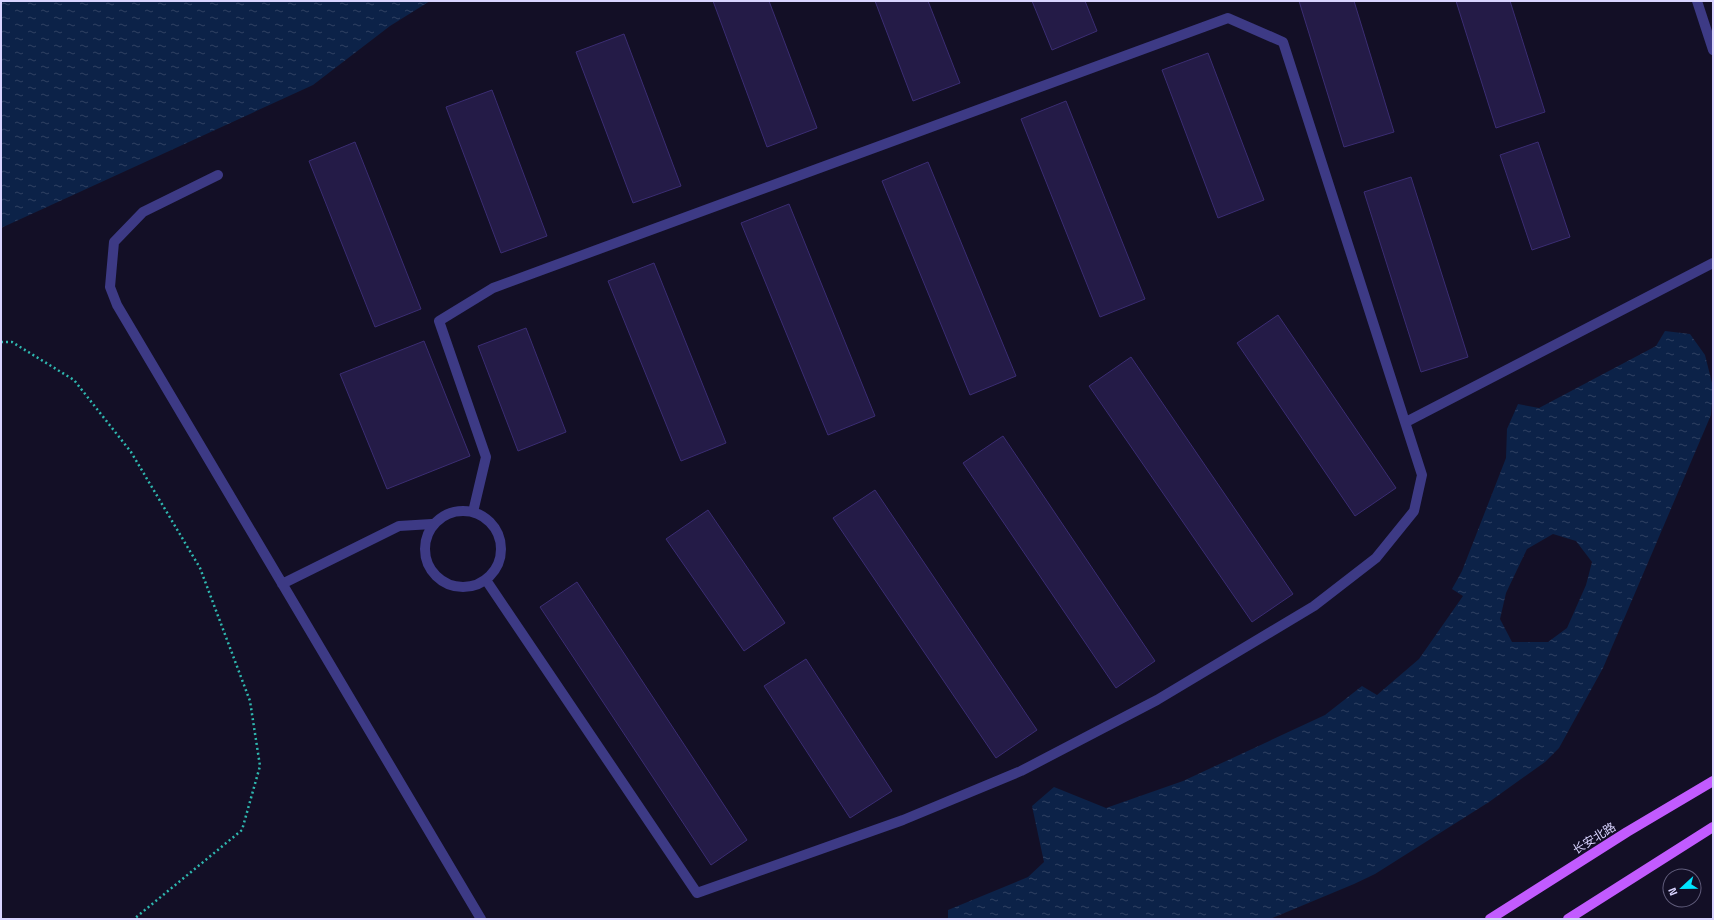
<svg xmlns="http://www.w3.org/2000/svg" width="1714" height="920" font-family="'Titillium Web','Noto Sans SC',sans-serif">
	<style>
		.water { fill: url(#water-ripples); fill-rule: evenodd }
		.building { fill: #241b47; stroke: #3b2d73 }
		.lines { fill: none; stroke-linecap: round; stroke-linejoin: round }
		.path { stroke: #2fb8b0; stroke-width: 2.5; stroke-dasharray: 2 3; stroke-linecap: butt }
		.minor { stroke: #3d3a85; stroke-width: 10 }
		.major { stroke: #c25bff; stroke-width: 10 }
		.labels { text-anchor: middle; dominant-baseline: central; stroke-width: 3; stroke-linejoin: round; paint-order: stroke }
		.street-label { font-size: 12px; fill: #d9d4ff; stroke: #130f26 }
	</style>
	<defs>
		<pattern id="water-ripples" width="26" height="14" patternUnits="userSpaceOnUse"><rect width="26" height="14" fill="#0c2248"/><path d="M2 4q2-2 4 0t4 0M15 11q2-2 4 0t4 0" fill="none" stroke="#2f4163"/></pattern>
	</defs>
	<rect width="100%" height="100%" fill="#130f26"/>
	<!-- water -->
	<path class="water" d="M1,1H430L390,26L313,85L1,228Z
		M1665,331L1690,334L1705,355L1713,387L1711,415L1603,668L1559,748L1545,762L1489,802L1375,874L1354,884L1270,919H948V910L1028,877L1044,862L1032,806L1054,787L1106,808L1183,781L1325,715L1362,686L1377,695L1419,659L1463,596L1452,589L1462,571L1506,458L1507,429L1518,404L1539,408L1656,346ZM1553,534L1576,541L1592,562L1586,585L1567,628L1548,642H1512L1500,619L1506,593L1527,549Z"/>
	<!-- building -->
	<path class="building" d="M713,1H769L817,128L767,147Z
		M875,1H928L960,83L913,101Z
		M1032,1H1085L1097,31L1052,50Z
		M1299,1H1354L1394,132L1344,147Z
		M1456,1H1510L1545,112L1496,128Z
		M624,34L681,186L633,203L576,52Z
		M1208,53L1264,200L1218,218L1162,70Z
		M492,90L547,236L501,253L446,107Z
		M1066,101L1145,299L1100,317L1021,119Z
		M355,142L421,309L375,327L309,161Z
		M1538,142L1570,237L1532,250L1500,155Z
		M928,162L1016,376L970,395L882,181Z
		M1411,177L1468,357L1421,372L1364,192Z
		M789,204L875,416L828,435L741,223Z
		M654,263L726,443L681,461L608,281Z
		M1278,315L1396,488L1355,516L1237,343Z
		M526,328L566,432L518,451L478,346Z
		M424,341L470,456L387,489L340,374Z
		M1131,357L1293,594L1252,622L1089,386Z
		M1003,436L1155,661L1116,688L963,463Z
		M875,490L1037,730L996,758L833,518Z
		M708,510L785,623L744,651L666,539Z
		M577,582L747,840L711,865L540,607Z
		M806,659L892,791L850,818L764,686Z"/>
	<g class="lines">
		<!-- path -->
		<path class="path" d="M1,342H12L74,380L131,452L200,568L250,701L260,766L242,830L134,919"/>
		<!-- minor -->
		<path class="minor" d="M1697,1L1713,50
			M218,175L143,212L114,242L110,287L117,305L481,919
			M1406,422L1713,263
			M425 549a38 38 0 1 1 76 0a38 38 0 1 1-76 0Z
			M473,512L486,457L439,321L493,288L1228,18L1283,42L1422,475L1414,511L1376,558L1314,606L1157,700L1021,771L903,820L697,893L486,580
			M282,584L399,526L432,524"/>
		<!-- major -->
		<path class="major" d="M1490,919L1627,832L1713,781
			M1568,919L1713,827"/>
	</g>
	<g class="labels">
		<!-- street labels -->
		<g class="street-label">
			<text transform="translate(1594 838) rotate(-32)">长安北路</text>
		</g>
	</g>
	<!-- border -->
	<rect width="1714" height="920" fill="none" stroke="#d9d4ff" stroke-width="4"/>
	<!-- north arrow -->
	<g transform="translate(1682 888) rotate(248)"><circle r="19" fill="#130f26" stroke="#625e7d"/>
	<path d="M0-3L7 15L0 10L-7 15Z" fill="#00e5ff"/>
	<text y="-6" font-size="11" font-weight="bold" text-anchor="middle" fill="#d9d4ff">N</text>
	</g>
</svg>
